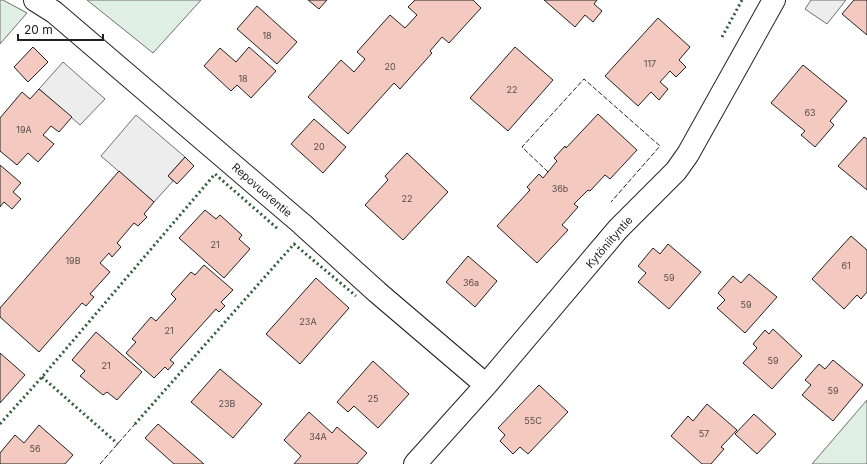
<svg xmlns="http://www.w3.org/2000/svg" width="867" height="464" font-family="Inter,sans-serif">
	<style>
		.green { fill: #e0efe3; stroke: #6f6f6f }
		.parking { fill: #ededed; stroke: #6f6f6f }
		.building { fill: #f3c9c0; stroke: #222 }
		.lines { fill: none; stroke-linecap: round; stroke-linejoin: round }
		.street-casing { stroke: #222; stroke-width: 24 }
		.street { stroke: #fff; stroke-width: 22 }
		.hedge { stroke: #2f5e38; stroke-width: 3; stroke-dasharray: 2 3; stroke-linecap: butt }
		.fence { stroke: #222; stroke-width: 1; stroke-dasharray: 5 2; stroke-linecap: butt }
		.labels { text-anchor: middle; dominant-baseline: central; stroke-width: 3; stroke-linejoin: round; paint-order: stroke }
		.number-label { font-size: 9px; fill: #564c4a }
		.street-label { font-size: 11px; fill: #222; stroke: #fff }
	</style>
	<rect width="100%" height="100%" fill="#fff"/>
	<!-- green -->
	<path class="green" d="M0,0H3L27,13L0,44Z
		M87,0H201L153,53Z
		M867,400V464H812Z"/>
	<!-- parking -->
	<path class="parking" d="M811,0H846L827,24L805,9Z
		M63,62L105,99L80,125L39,89Z
		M136,115L185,157L168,176L173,181L154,202L101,156Z"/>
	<!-- building -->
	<path class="building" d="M308,0H327L319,9Z
		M415,0H473L481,8L449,43L442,37L430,51L432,53L400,89L394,83L348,134L308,97L341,60L354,72L365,59L357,52L390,15L405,28L417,15L408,7Z
		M544,0H597L594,4L602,11L593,22L585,15L575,27Z
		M854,0H867V35L842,14Z
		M257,6L297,42L277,64L237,29Z
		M658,18L690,47L679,60L686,67L676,77L670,71L660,82L668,89L659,100L651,92L638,106L605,76Z
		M33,47L48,62L28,82L14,67Z
		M249,47L276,71L251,98L237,85L231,91L204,66L220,48L236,62Z
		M515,47L553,80L508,131L470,98Z
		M803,65L847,101L830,121L834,125L815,147L801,135L805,131L771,103Z
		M39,89L72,117L59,132L51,126L43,135L54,144L38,162L28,153L17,165L0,151V118L22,92L30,99Z
		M598,114L637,150L610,179L605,175L590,191L588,190L574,204L578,207L562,225L568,230L537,263L497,226L530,190L527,187L539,174L543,178L557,161L554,158L565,146L566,148Z
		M314,119L346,147L323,173L291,144Z
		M864,137L867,139V190L838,166Z
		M407,153L448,192L403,240L365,205L388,180L385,176Z
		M185,157L194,166L177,184L168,176Z
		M0,165L21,183L13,192L21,199L12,209L4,202L0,207Z
		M119,171L154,202L144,214L147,217L138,226L134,223L117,243L121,247L112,257L109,253L100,263L110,272L90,294L94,297L86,306L82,303L39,352L0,317V308Z
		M205,210L216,219L220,215L242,235L239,239L250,249L224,278L179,238Z
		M851,236L867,250V292L861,299L857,295L844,309L812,279Z
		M668,244L701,272L669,309L638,282L646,273L638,266L653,248L660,254Z
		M468,256L497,281L475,307L446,282Z
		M204,265L233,290L221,302L225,306L219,312L216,309L170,360L174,363L168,370L165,367L154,378L126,353L136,342L132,339L151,317L156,321L176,299L171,294L191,272L195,275Z
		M749,274L777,297L745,333L717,308L725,300L718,293L733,276L741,283Z
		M316,278L349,308L300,364L266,334Z
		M773,329L802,356L772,389L743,363L757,348L753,344L765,330L769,334Z
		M96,332L142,372L117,400L107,392L103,395L80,376L85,371L72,360Z
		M0,353L25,375L0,403Z
		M833,360L863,385L833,421L802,395L811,385L805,380L819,364L825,369Z
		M373,361L409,394L378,428L354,406L348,412L337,402Z
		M220,369L262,404L233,438L191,402Z
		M539,385L568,412L528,454L520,447L513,454L500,441L505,435L498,428Z
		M707,404L737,430L721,447L724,449L711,464H702L671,436L688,416L693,421Z
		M309,412L332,433L337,427L367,453L357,464H294L301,456L284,440Z
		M754,414L776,434L757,454L735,434Z
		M158,424L204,464H174L145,438Z
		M39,425L73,455L65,464H0V453L15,435L24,443Z"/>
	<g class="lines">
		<!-- street casing -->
		<g class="street-casing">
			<path id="street" d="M35,0L54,12L302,224L377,292L486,385
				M415,464L486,385L618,229L676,171L688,154L774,0"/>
		</g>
		<!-- street -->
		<use href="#street" class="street"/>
		<!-- hedge -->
		<path class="hedge" d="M722,37L742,0
			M42,377L118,444
			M0,424L42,377L215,174L278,229
			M135,424L294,244L356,296"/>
		<!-- fence -->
		<path class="fence" d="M548,172L522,147L584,79L660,146L611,202
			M100,464L135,424"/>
	</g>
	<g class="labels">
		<!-- number labels -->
		<g class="number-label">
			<text x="267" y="35">18</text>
			<text x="650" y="63">117</text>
			<text x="390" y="66">20</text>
			<text x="243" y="78">18</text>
			<text x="512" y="89">22</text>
			<text x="810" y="112">63</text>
			<text x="24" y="129">19A</text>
			<text x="319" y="146">20</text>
			<text x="560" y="188">36b</text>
			<text x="407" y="198">22</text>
			<text x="215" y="244">21</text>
			<text x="73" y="260">19B</text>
			<text x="846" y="265">61</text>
			<text x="669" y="277">59</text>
			<text x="471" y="282">36a</text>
			<text x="746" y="304">59</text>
			<text x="308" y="321">23A</text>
			<text x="169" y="330">21</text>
			<text x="773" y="360">59</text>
			<text x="106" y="365">21</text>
			<text x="833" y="390">59</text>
			<text x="373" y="398">25</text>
			<text x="227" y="403">23B</text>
			<text x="533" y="420">55C</text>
			<text x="704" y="433">57</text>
			<text x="318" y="436">34A</text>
			<text x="35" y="448">56</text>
		</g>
		<!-- street labels -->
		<g class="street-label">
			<text transform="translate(262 190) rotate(41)">Repovuorentie</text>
			<text transform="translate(609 242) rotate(-49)">Kytöniityntie</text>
		</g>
	</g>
	<!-- scale -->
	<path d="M18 34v6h85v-6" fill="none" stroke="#222222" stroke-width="2"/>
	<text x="24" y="34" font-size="12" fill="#222222" stroke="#ffffff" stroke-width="3" paint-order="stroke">20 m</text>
</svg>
